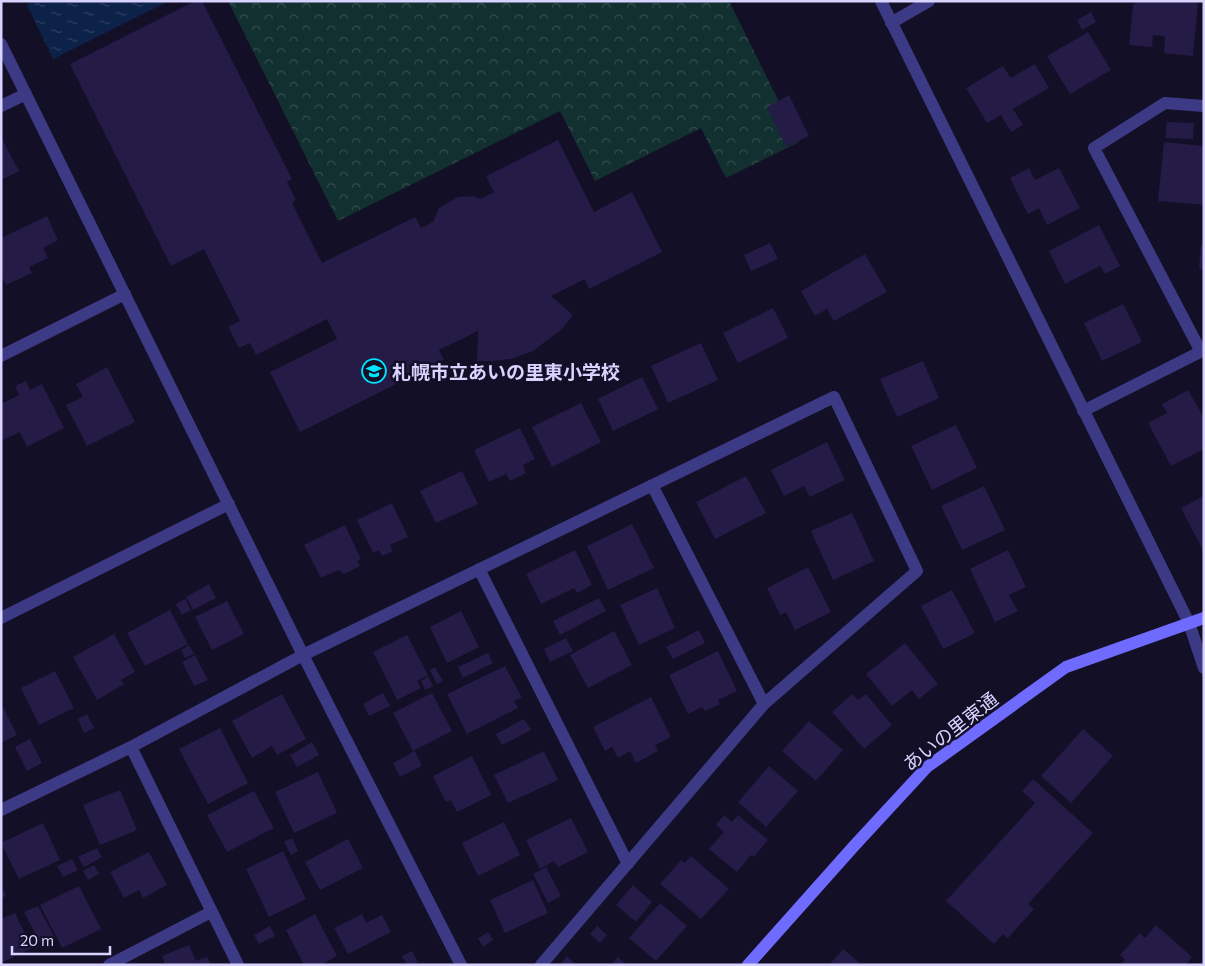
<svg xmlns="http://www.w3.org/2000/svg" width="1205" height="966" font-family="Commissioner,'Noto Sans JP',sans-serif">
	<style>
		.park { fill: url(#park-crowns) }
		.water { fill: url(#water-ripples) }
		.building { fill: #241b47 }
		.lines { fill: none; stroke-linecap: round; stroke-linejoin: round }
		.street { stroke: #3d3a85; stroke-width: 12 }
		.secondary { stroke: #6f6bff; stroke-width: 12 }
		.labels { text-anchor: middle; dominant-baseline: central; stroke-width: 5; stroke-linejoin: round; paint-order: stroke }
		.poi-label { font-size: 19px; font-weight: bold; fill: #d9d4ff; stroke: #130f26; text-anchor: start }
		.street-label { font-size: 19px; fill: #d9d4ff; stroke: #130f26 }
	</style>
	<defs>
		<pattern id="park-crowns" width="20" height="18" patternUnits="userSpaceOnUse" patternTransform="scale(1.25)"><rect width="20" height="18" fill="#12302f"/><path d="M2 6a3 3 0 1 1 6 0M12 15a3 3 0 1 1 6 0" fill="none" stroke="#344d4e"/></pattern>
		<pattern id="water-ripples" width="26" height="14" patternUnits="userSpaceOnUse" patternTransform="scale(1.25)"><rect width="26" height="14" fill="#0c2248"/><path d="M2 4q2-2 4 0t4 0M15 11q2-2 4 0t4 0" fill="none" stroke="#2f4163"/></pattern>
	</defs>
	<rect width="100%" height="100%" fill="#130f26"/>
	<!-- park -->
	<path class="park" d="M228,1H729L799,142L726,178L701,128L595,181L560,111L338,221Z"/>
	<!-- water -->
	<path class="water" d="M33,1H169L53,59L27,5Z"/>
	<!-- building -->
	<path class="building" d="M195,1H202L292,179L287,182L296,200L292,203L322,263L415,217L421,228L433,222L439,208L458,197L474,196L480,199L494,192L486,176L558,140L594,212L632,192L662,252L589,289L585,279L551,296L573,315L562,329L533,351L511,359L492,361H477L478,331L439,350L444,360L300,432L270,372L337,339L327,319L256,355L250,343L239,348L228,327L240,321L204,249L171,266L70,64Z
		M1137,1H1179L1198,3L1193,56L1164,53L1165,36L1153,35L1152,47L1129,45L1133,5Z
		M1091,12L1096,22L1082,30L1077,20Z
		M1088,32L1111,70L1070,94L1047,56Z
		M1035,64L1049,88L1013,109L1023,125L1011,132L1001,115L987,123L966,88L1003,66L1011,78Z
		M789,95L809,136L786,147L767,107Z
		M1167,122L1194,123L1193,139L1165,138Z
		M1,137L19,171L1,180Z
		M1164,142L1204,146V205L1158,201Z
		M1029,168L1035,180L1059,168L1080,208L1047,225L1039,208L1028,214L1010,178Z
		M47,216L58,240L43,248L48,258L29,267L32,273L6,285L1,275V238Z
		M1099,225L1120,266L1105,274L1100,266L1065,284L1049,251Z
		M770,243L778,259L751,271L744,255Z
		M1201,245H1204V269H1199Z
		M865,254L887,292L834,321L827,309L815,316L801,291Z
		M1123,304L1142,342L1102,361L1084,323Z
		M773,308L788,338L738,363L723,333Z
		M701,343L718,380L668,403L651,366Z
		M923,361L939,398L897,417L880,379Z
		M107,367L135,422L87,446L66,405L83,397L76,384Z
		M642,377L658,409L613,431L598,399Z
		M26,381L30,390L42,384L64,428L27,447L20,432L3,440L1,437V404L19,395L15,386Z
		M1188,390L1204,418V449L1171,466L1148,423L1167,413L1162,404Z
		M581,403L601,442L552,467L532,427Z
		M956,425L977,468L932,490L911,446Z
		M520,428L535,459L523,465L526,473L510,481L506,474L489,482L474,450Z
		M827,442L845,480L810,497L804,486L784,496L771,470Z
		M462,471L478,504L436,523L420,491Z
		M746,476L766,513L715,539L696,502Z
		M984,486L1005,530L962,550L941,506Z
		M1204,496V552L1181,508Z
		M392,503L408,537L390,545L393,551L382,556L379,550L373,553L357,520Z
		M852,513L874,561L833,580L811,531Z
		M632,524L654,568L608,590L587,546Z
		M345,525L361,559L357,561L360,566L344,574L338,570L321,578L304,545Z
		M575,550L592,585L577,593L574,588L541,604L526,574Z
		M1008,550L1026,587L1009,595L1018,611L995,622L970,569Z
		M808,567L831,612L795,630L786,612L780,615L767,588Z
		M209,584L216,598L193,610L186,597Z
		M657,588L675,628L639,645L620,605Z
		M952,590L975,633L943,649L921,606Z
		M599,598L606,611L560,635L553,621Z
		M185,599L191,610L182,615L176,604Z
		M227,601L244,634L212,650L195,617Z
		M170,610L188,644L145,666L127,633Z
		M461,611L479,647L447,663L430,627Z
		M699,630L705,643L673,659L666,647Z
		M614,631L632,665L588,688L570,655Z
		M114,634L135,672L121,680L124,684L97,700L73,657Z
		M407,635L428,675L417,681L421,688L397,700L373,652Z
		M566,638L573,651L550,662L544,649Z
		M905,643L938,684L919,699L912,690L892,706L866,674Z
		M189,645L194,654L185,658L181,650Z
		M718,651L737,691L718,700L720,704L705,711L702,707L688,714L669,675Z
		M488,653L493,663L463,678L458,667Z
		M195,655L208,680L194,686L182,662Z
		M505,666L522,698L514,701L518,708L467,734L447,694Z
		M435,667L443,681L437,684L430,670Z
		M55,671L74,708L39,725L21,688Z
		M428,676L433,686L425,690L421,681Z
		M383,693L390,706L369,716L363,704Z
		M432,693L452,731L413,751L393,713Z
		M282,694L306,739L277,755L272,746L252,758L232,721Z
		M852,694L858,700L866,694L892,725L864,749L832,712Z
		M651,697L671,737L655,745L658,751L636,763L630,751L618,758L612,747L605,751L593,727Z
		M1,703L17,735L1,743Z
		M87,714L94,728L84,733L78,719Z
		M524,719L531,730L502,745L496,734Z
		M809,721L843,750L816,781L782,751Z
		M220,728L248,783L208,804L179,749Z
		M1083,729L1113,756L1071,803L1041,776Z
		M30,739L42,763L27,771L15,747Z
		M312,742L319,755L297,767L290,755Z
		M415,751L422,766L400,777L393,763Z
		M544,751L558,780L508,803L494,775Z
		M472,756L491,795L457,812L451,800L446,802L433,776Z
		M769,766L798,791L766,827L738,802Z
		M318,772L337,813L294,833L275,792Z
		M1033,779L1093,833L1028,904L1034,909L1008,938L1003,934L994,944L946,901L1035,803L1022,791Z
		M120,790L137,830L100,845L83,805Z
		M254,791L274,828L227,852L207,815Z
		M724,815L732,822L738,815L768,840L754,857L751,855L737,872L709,849L724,832L716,825Z
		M571,818L588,852L558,867L554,861L540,869L526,840Z
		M504,822L520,855L478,876L462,843Z
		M43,823L60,860L19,879L1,843Z
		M292,838L298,851L291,855L284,842Z
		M348,839L363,868L320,890L305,862Z
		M97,848L102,857L84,867L78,857Z
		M283,851L306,899L269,917L246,869Z
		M149,852L167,885L143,898L139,890L124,898L110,872Z
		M691,856L729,889L701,919L660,884L681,860L685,863Z
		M72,859L78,870L63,877L57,866Z
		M94,865L99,874L88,880L83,871Z
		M546,867L561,896L548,903L533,874Z
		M533,880L548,913L505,933L490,900Z
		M633,885L652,902L636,922L616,905Z
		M1,886L6,896L1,898Z
		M79,886L101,929L62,948L40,905Z
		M660,903L687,926L656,961L629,938Z
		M38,906L55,938L41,945L24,912Z
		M15,913L32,948L1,963V919Z
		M315,914L337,956L321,965H304L286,930Z
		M362,914L366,923L382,915L391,932L348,954L334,928Z
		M1156,925L1192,957L1186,965H1120L1125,960L1120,955L1140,933L1145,938Z
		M270,926L275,936L259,944L254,935Z
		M597,926L607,935L600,943L590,934Z
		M488,932L493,940L483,947L478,938Z
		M189,945L196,961L207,957L211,965H165L162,956Z
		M843,949L862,965H829Z
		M412,951L418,962L412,965H407L402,956Z
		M567,956L576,965H560Z
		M618,957L627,965H611Z"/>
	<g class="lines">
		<!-- street -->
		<path class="street" d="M881,1L1189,623L1204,668
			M891,23L929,1
			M1,44L303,655L461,965
			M1,106L26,94
			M1200,350L1094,148L1165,103L1204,106
			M1,356L125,294
			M1083,411L1204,350
			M652,485L764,704
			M479,569L628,864
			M1,618L229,504
			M131,747L238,965
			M1,810L131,747L303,655L834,397L917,571L764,704L541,965
			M109,965L211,912"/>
		<!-- secondary -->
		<path class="secondary" d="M748,965L854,846L927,767L1066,667L1204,618"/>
	</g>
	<!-- icons -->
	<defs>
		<g id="school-ring" transform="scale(1.25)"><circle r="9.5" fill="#130f26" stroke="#00e5ff" stroke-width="1.5"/><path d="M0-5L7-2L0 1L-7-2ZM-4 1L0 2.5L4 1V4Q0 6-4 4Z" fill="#00e5ff"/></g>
	</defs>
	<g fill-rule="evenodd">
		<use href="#school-ring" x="374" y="371"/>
	</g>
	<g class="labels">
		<!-- poi labels -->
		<g class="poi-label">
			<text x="392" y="371">札幌市立あいの里東小学校</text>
		</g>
		<!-- street labels -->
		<g class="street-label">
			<text transform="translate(950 731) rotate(-38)">あいの里東通</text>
		</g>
	</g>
	<!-- border -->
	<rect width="1205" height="966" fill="none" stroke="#d9d4ff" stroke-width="5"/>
	<!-- scale -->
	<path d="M12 946v8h98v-8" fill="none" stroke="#d9d4ff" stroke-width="2.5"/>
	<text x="20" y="946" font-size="15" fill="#d9d4ff" stroke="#130f26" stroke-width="4" paint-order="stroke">20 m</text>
</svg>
